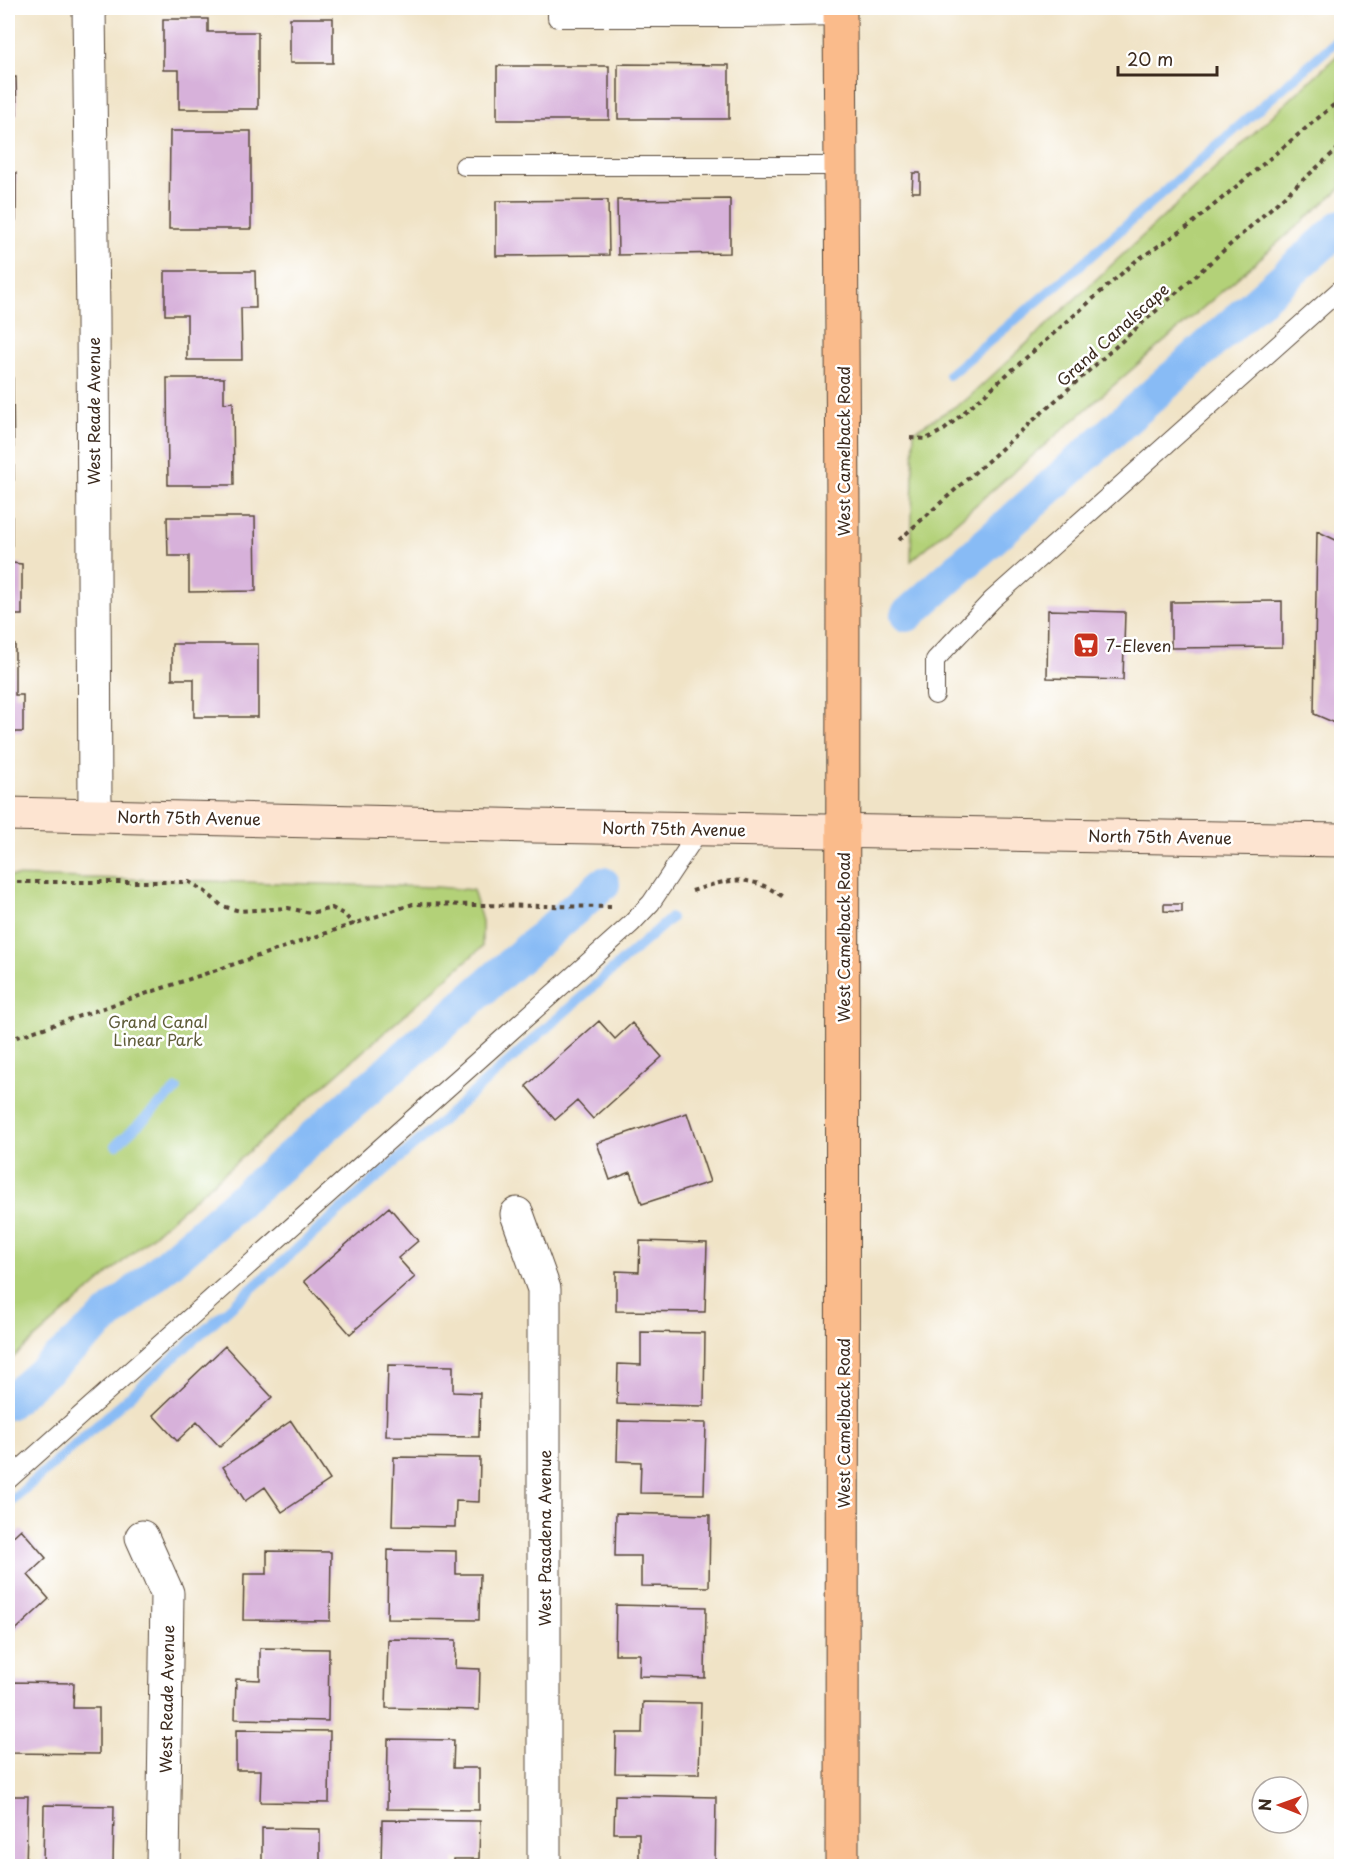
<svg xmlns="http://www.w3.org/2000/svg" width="1349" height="1874" font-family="'Playpen Sans',sans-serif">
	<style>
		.green { fill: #b3d178; stroke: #777e4b; stroke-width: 1.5 }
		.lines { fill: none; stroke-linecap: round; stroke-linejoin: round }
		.stream { stroke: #88bbf5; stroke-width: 10 }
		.canal { stroke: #88bbf5; stroke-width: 34 }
		.building { fill: #d7b1da }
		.service-casing { stroke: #564637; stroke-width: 20 }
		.minor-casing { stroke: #564637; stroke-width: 35 }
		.secondary-casing { stroke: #564637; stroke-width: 35 }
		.primary-casing { stroke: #564637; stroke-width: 35 }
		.path { stroke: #564637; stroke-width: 4; stroke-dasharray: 4.5 4.5; stroke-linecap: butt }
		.service { stroke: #fff; stroke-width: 18 }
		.minor { stroke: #fff; stroke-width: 33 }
		.secondary { stroke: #fde4d1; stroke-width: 33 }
		.primary { stroke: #fabb8b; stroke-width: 33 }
		.labels { text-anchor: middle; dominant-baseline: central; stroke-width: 5; stroke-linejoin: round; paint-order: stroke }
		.street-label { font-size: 16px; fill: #3b2a1e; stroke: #fff }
		.poi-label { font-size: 16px; fill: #3b2a1e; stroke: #fff; text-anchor: start }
		.park-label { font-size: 16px; fill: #5f5c39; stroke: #fff }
	</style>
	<rect width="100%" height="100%" fill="#fff"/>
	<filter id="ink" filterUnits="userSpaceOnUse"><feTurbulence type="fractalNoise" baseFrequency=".0167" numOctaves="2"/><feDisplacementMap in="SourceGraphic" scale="12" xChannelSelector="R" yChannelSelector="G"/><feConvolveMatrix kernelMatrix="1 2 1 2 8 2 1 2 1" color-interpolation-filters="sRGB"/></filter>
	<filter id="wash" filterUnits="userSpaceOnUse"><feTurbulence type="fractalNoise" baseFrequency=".008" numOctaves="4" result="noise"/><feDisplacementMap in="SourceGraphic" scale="24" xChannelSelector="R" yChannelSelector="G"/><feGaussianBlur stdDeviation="1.35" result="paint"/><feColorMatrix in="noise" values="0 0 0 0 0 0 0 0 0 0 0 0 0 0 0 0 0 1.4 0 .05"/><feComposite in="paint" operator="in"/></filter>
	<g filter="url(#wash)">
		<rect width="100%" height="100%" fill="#f0e3c6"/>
		<!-- green -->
		<path class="green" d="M1341,52V188L911,561L914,431L966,400Z
			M8,876L436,887L473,890L482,921V947L8,1362Z"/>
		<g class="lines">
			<!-- stream -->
			<path class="stream" d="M949,375L1077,268L1342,36
				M116,1145L177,1089
				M8,1504L671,918"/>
			<!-- canal -->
			<path class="canal" d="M907,615L1342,226
				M8,1403L603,884"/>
		</g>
		<g id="blocks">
			<!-- building -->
			<path class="building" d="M290,18H333V63H290Z
				M163,19H208V32H258V109H179V70H163Z
				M618,64L729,65V119H618Z
				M497,66H609V120H497Z
				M8,77H16L17,115H8Z
				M170,131H251V229H169Z
				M8,173H16V220H8Z
				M913,173H920V192H912Z
				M730,199V253L618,255L617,200Z
				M608,200L609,255L496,256V201Z
				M165,271H255L256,308H241L242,360H187V315H165Z
				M8,378H13L14,480H8Z
				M167,378H224V403L233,402L234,485H168Z
				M8,514H12V563L22,564V615H8Z
				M167,517H255L256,591L189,592V556H168Z
				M1317,531L1342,543V726L1314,714Z
				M1282,601V647L1171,648V602Z
				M1048,610L1125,612L1123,680L1047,678Z
				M172,644H258V717H194V679H172Z
				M8,645H15V695H23V732H8Z
				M1164,904H1182V912L1164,911Z
				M599,1021L615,1039L632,1023L662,1057L593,1119L577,1101L555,1120L526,1086Z
				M687,1113L710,1182L642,1204L631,1172L610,1180L597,1143Z
				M389,1207L418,1241L398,1258L415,1277L350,1334L304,1281Z
				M640,1241L707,1243L705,1312L616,1311V1271L639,1272Z
				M641,1332L705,1333L704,1406L617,1404L618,1364L641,1365Z
				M225,1346L272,1397L220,1447L197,1422L177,1441L153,1415Z
				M388,1365L453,1366V1392L480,1393L479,1437L386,1436Z
				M291,1421L330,1480L282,1512L265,1487L245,1501L223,1467Z
				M618,1421L706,1423L704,1494L640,1493L641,1462L617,1461Z
				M394,1457L480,1458L479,1502L456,1501L455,1527L392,1526Z
				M616,1513L710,1515L709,1587L641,1586V1556H615Z
				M21,1529L46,1558L28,1575L49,1599L8,1637V1541Z
				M388,1550L456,1551V1574H480L479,1620L387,1619Z
				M267,1551L331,1552L330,1621L243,1620L244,1574H267Z
				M616,1605L706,1607L705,1678L639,1676L640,1654H615Z
				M388,1639L456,1640L455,1668L480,1669L479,1710L386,1708Z
				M260,1648L329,1649L328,1721L235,1719L236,1679L260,1680Z
				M8,1682L74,1683L73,1708H99V1754L8,1753Z
				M643,1702L701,1703L699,1774L615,1773L616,1733H642Z
				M236,1730L330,1731L329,1803L260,1802L261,1770H236Z
				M388,1739L454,1740L453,1768H479V1810L387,1809Z
				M615,1795L716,1797L715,1866L639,1865V1833H614Z
				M8,1796H28L26,1866H8Z
				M44,1805L114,1806L113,1866H43Z
				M382,1820L480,1821L479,1859H454V1866H381Z
				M262,1828L320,1829V1866H234V1861H262Z"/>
		</g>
	</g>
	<g filter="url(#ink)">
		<use href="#blocks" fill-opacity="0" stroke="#564637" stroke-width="1.5"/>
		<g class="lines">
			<!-- service casing -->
			<g class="service-casing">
				<path id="service" d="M557,8V18H741L840,16
					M464,166H840
					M935,695V660L992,600L1342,288
					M8,1480L631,924L651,903L701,828"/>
			</g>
			<!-- minor casing -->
			<g class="minor-casing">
				<path id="minor" d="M89,8L93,316L95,815
					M517,1214L544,1289V1866
					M142,1537L167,1593L163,1866"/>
			</g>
			<!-- secondary casing -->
			<g class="secondary-casing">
				<path id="secondary" d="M8,814L534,826L1342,840"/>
			</g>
			<!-- primary casing -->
			<g class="primary-casing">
				<path id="primary" d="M840,8L843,506L842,1866"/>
			</g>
			<!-- path -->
			<path class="path" d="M910,438L926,439L944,430L1137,260L1189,226L1342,98
				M899,540L1342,145
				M8,882H189L202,889L222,906L240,911L288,908L310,913L332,908L345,915L354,925
				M692,891C729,879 749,873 783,897
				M8,1040L413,904L611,907"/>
			<!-- service -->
			<use href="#service" class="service"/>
			<!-- minor -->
			<use href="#minor" class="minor"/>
			<!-- secondary -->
			<use href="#secondary" class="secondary"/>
			<!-- primary -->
			<use href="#primary" class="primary"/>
		</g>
	</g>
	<!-- icons -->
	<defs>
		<g id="supermarket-square" transform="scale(1.35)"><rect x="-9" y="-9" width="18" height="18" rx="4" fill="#c8321e" stroke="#fff"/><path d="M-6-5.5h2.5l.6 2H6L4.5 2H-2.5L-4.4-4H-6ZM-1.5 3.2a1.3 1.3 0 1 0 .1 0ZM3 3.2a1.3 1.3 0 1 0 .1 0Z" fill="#fff"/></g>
	</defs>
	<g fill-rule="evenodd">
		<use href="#supermarket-square" x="1086" y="645"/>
	</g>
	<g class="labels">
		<!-- street labels -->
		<g class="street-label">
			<text transform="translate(1112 334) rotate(-42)">Grand Canalscape</text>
			<text transform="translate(93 411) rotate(-90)">West Reade Avenue</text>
			<text transform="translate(843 451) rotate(-90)">West Camelback Road</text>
			<text transform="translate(189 817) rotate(1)">North 75th Avenue</text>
			<text transform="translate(674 828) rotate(1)">North 75th Avenue</text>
			<text transform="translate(1160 836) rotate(1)">North 75th Avenue</text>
			<text transform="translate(843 937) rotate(-90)">West Camelback Road</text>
			<text transform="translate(843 1423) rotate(-90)">West Camelback Road</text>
			<text transform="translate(544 1538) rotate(-90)">West Pasadena Avenue</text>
			<text transform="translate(166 1699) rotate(-89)">West Reade Avenue</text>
		</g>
		<!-- poi labels -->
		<g class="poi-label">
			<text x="1106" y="645">7-Eleven</text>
		</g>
		<!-- park labels -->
		<g class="park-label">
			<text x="158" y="1021">Grand Canal<tspan x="158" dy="18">Linear Park</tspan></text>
		</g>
	</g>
	<!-- margin -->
	<rect width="1349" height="1874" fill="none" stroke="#fff" stroke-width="30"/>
	<!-- north arrow -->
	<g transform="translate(1280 1805) rotate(271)"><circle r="28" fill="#ffffff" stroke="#b1aaa5" stroke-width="1.5"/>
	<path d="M0-4.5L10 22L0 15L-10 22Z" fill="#c8321e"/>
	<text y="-9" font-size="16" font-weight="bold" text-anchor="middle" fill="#3b2a1e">N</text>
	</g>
	<!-- scale -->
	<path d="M1118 66v9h99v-9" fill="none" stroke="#3b2a1e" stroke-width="3"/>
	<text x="1127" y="66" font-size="18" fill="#3b2a1e" stroke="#ffffff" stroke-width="4.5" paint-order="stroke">20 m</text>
</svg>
